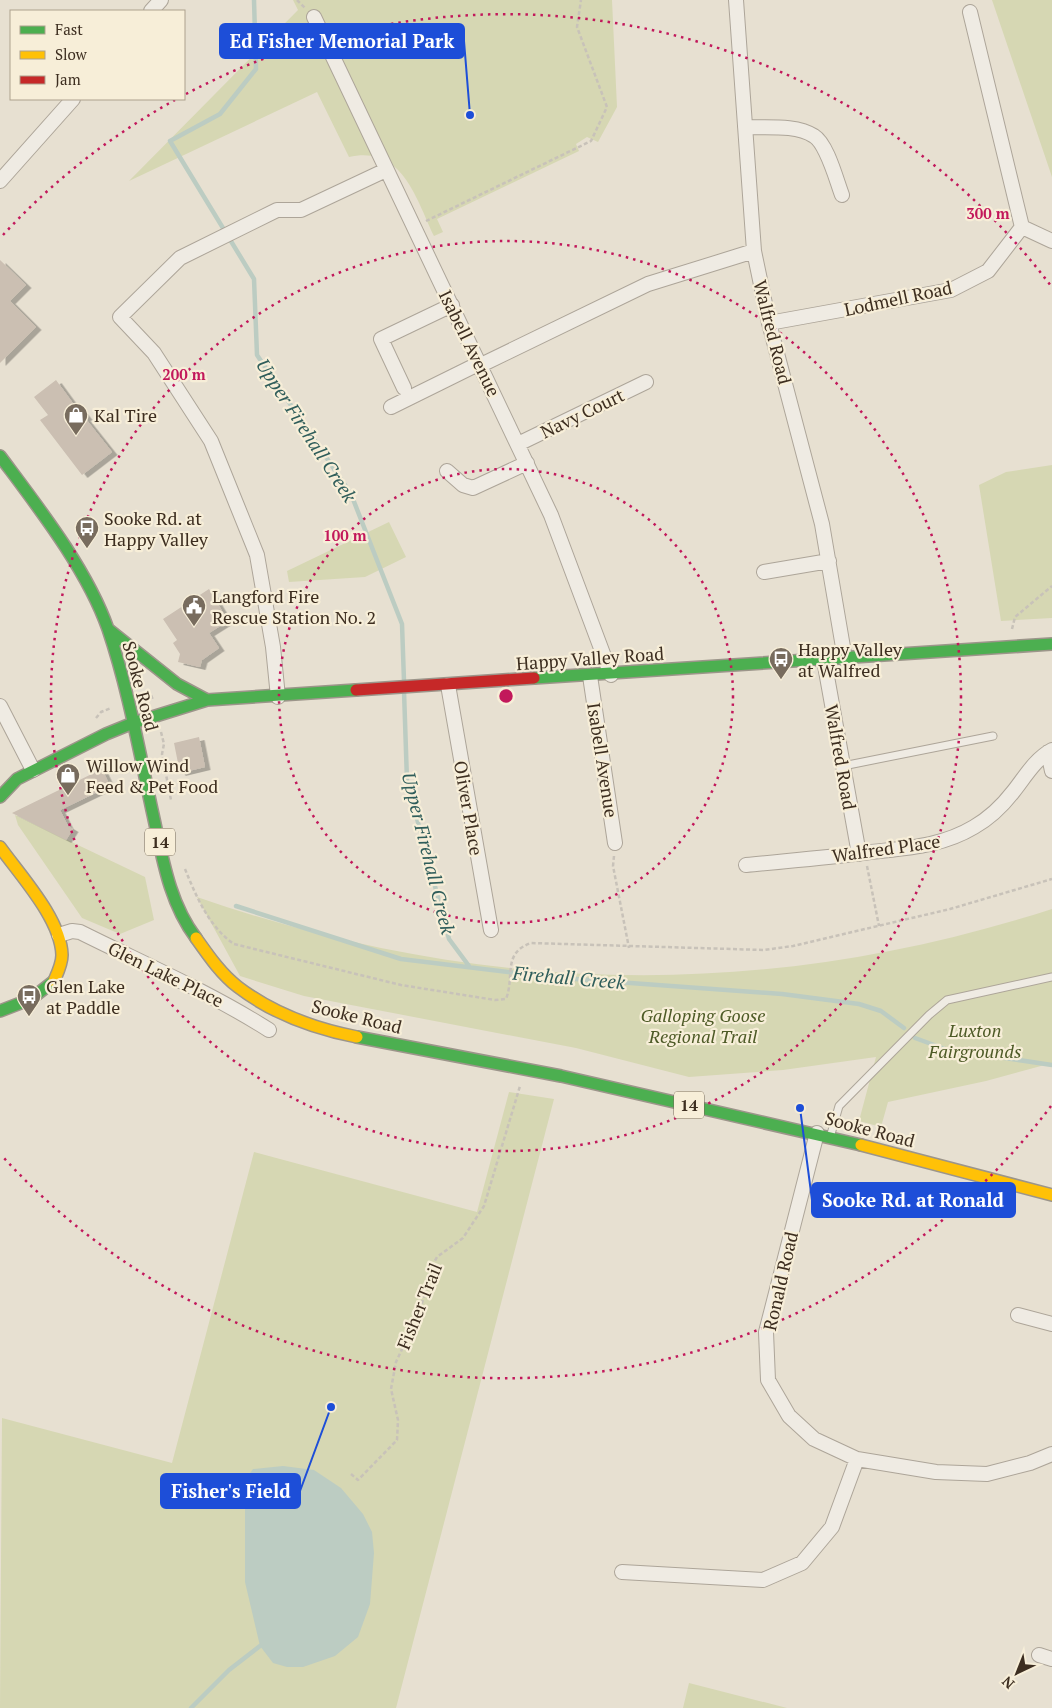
<svg xmlns="http://www.w3.org/2000/svg" width="1052" height="1708" font-family="'PT Serif',serif">
	<style>
		.green { fill: #d6d7b3 }
		.water { fill: #bcccc2 }
		.lines { fill: none; stroke-linecap: round; stroke-linejoin: round }
		.stream { stroke: #bcccc2; stroke-width: 4.5 }
		.building { fill: #cbbfb2; filter: url(#shadow) }
		.lane-casing { stroke: #ada599; stroke-width: 9 }
		.street-casing { stroke: #ada599; stroke-width: 16 }
		.fast-casing { stroke: #9c958a; stroke-width: 14 }
		.slow-casing { stroke: #9c958a; stroke-width: 14 }
		.jam-casing { stroke: #9c958a; stroke-width: 14 }
		.path { stroke: #c8c2b9; stroke-width: 2.5; stroke-dasharray: 4 2.5; stroke-linecap: butt }
		.lane { stroke: #efebe3; stroke-width: 7 }
		.street { stroke: #efebe3; stroke-width: 14 }
		.fast { stroke: #4caf50; stroke-width: 11 }
		.slow { stroke: #ffc107; stroke-width: 11 }
		.jam { stroke: #c62828; stroke-width: 11 }
		.ring { fill: none; stroke: #c2185b; stroke-width: 2.5; stroke-dasharray: 2.5 5 }
		.labels { text-anchor: middle; dominant-baseline: central; stroke-width: 4.5; stroke-linejoin: round; paint-order: stroke }
		.shield { fill: #f7eed8; stroke: #756857; stroke-width: 1 }
		.shield-label { font-size: 16px; font-weight: bold; fill: #3d2e20 }
		.street-label { font-size: 18px; fill: #3d2e20; stroke: #f7eed8 }
		.poi-label { font-size: 18px; fill: #3d2e20; stroke: #f7eed8; text-anchor: start }
		.park-label { font-size: 18px; font-style: italic; fill: #4d5a26; stroke: #f7eed8 }
		.water-label { font-size: 19px; font-style: italic; fill: #2f5d5a; stroke: #f7eed8 }
		.centre { fill: #c2185b; stroke: #f7eed8; stroke-width: 2.5 }
		.ring-label { font-size: 15px; text-anchor: middle; font-weight: bold; fill: #c2185b; stroke: #f7eed8; stroke-width: 4.5; stroke-linejoin: round; paint-order: stroke }
		.leader { fill: none; stroke: #1d4ed8; stroke-width: 2 }
		.callout-dot { fill: #1d4ed8; stroke: #f7eed8; stroke-width: 2 }
		.callout { fill: #1d4ed8; stroke: #1d4ed8; stroke-width: 2 }
		.callout-label { font-size: 19px; text-anchor: middle; font-weight: bold; fill: #fff }
	</style>
	<defs>
		<filter id="shadow"><feDropShadow dx="5.5" dy="3" stdDeviation="0" flood-color="#0004"/></filter>
	</defs>
	<rect width="100%" height="100%" fill="#e7e0d1"/>
	<!-- green -->
	<path class="green" d="M293,0H612L617,107L598,142L587,137L576,144L579,151L437,219L443,232L434,236C416,198 402,145 349,157L317,92L129,181L298,10Z
		M992,0H1052V177Z
		M1052,465V618L1001,621L979,485L1006,472Z
		M389,522L406,557L365,577L289,582L287,571Z
		M15,815L145,877L154,920L120,934L82,918L18,825Z
		M197,897C483,996 763,1002 1052,909V1063L986,1081L888,1102L881,1127L859,1121L876,1057L783,1070L689,1077L576,1048L304,996L240,976Z
		M509,1092L554,1099L396,1708H0L2,1418L172,1463L254,1152L477,1212Z
		M689,1683L787,1708H683Z"/>
	<!-- water -->
	<path class="water" d="M283,1466L314,1470L341,1488L363,1514L372,1532L374,1553L370,1604L358,1637L335,1656L303,1667H287L273,1663L260,1646L245,1582V1480L253,1469Z"/>
	<g class="lines">
		<!-- stream -->
		<path class="stream" d="M254,0L256,69L220,114L170,141L254,279L257,355L351,494L402,624L404,681
			M404,691L407,781L449,939L469,966
			M236,906L401,959L548,977L782,994L859,1004L881,1011L904,1028
			M915,1038L945,1049L1052,1065
			M191,1708L229,1670L260,1646"/>
	</g>
	<!-- building -->
	<path class="building" d="M0,260L26,285L10,301L36,327L0,363Z
		M56,380L75,406L77,404L87,417L85,418L112,452L82,475L40,420L48,415L34,397Z
		M209,589L228,621L209,633L219,648L202,660L200,667L178,662L180,654L173,643L177,640L163,619Z
		M199,737L205,767L180,773L174,743Z
		M102,769L110,786L60,810L68,826L73,829L66,840L12,813Z"/>
	<g class="lines">
		<!-- lane casing -->
		<g class="lane-casing">
			<path id="lane" d="M843,766L993,736
				M831,1134L839,1106L929,1015L947,1000L1052,977"/>
		</g>
		<!-- street casing -->
		<g class="street-casing">
			<path id="street" d="M736,0L754,251L769,323L822,524L845,659
				M151,11L161,0
				M970,12L1022,227
				M314,17L551,515L611,675
				M745,127C765,128 796,124 814,136C827,144 836,179 842,195
				M0,181L73,99
				M1022,227L1052,241
				M769,323L951,290L988,271L1022,227
				M481,365L648,284L754,251
				M404,388L381,339L452,305
				M391,407L480,363
				M518,444L646,382
				M447,471L463,485L473,488L527,463
				M764,572L829,561
				M824,660L859,854
				M590,676L615,843
				M448,685L491,930
				M278,697L273,647L257,555L211,441L154,353L120,317L180,258L277,210H301L386,170
				M0,706L33,770
				M1048,752L1052,771
				M746,865C785,861 824,858 863,853C902,848 939,848 974,827C988,819 1003,805 1013,792C1025,777 1035,759 1052,750
				M59,935L72,931L80,932C144,964 209,992 269,1030
				M817,1133L766,1332L768,1380L789,1416L814,1439L857,1459L936,1472L987,1474L1030,1463L1052,1454
				M1018,1315L1052,1324
				M622,1572L763,1580L802,1563L832,1527L857,1459
				M1039,1655L1052,1659"/>
		</g>
		<!-- fast casing -->
		<g class="fast-casing">
			<path id="fast" d="M0,456C38,507 87,569 108,629C128,688 139,750 152,810C162,854 168,901 196,938
				M108,629L177,684L207,700
				M534,678L1052,644
				M0,797L17,779L106,734L133,723L207,700L356,690
				M0,1011L31,999L54,981
				M357,1037L561,1076L861,1145"/>
		</g>
		<!-- slow casing -->
		<g class="slow-casing">
			<path id="slow" d="M0,847C20,875 61,919 62,955C62,964 58,972 54,981
				M196,938C208,955 221,974 238,987C272,1013 316,1029 357,1037
				M861,1145L1052,1195"/>
		</g>
		<!-- jam casing -->
		<g class="jam-casing">
			<path id="jam" d="M356,690L534,678"/>
		</g>
		<!-- path -->
		<path class="path" d="M297,0L305,8
			M426,221L591,141L607,107L577,27L581,0
			M1012,629L1015,617L1052,586
			M145,697L151,695L153,700
			M96,718L101,712L111,708
			M161,732L164,744L162,754L171,800
			M614,856L613,866L629,948
			M867,866L879,926
			M185,869C196,896 209,927 234,944L401,985L495,1000L506,999C515,976 502,953 531,943L764,950L793,946L950,909L1052,879
			M351,1474L358,1480L397,1440L398,1420L391,1389L396,1362L420,1311L431,1268L437,1257L463,1238L484,1206L520,1086"/>
		<!-- lane -->
		<use href="#lane" class="lane"/>
		<!-- street -->
		<use href="#street" class="street"/>
		<!-- fast -->
		<use href="#fast" class="fast"/>
		<!-- slow -->
		<use href="#slow" class="slow"/>
		<!-- jam -->
		<use href="#jam" class="jam"/>
	</g>
	<!-- distance rings -->
	<g class="ring">
		<circle cx="506" cy="696" r="227"/>
		<circle cx="506" cy="696" r="455"/>
		<path d="M1051 1106A682 682 0 0 1 3 1157M3 235A682 682 0 0 1 175 100M186 94A682 682 0 0 1 1051 286"/>
	</g>
	<!-- icons -->
	<defs>
		<g id="shop-pin" transform="scale(1.25)"><path d="M0 17L-7.5 6A9.5 9.5 0 1 1 7.5 6Z" fill="#786c5e" stroke="#f7eed8"/><path d="M-5-2.5h2.3a2.7 3.5 0 0 1 5.4 0H5L5.5 6h-11ZM-1.5-2.5h3a1.5 2.3 0 0 0-3 0Z" fill="#fff"/></g>
		<g id="bus-pin" transform="scale(1.25)"><path d="M0 17L-7.5 6A9.5 9.5 0 1 1 7.5 6Z" fill="#786c5e" stroke="#f7eed8"/><path d="M-5-6H5V4H4V6H2V4H-2V6H-4V4H-5ZM-3.5-4V0h7V-4ZM-3.5 1.2v1.5H-2V1.2ZM2 1.2v1.5H3.5V1.2Z" fill="#fff"/></g>
		<g id="civic-pin" transform="scale(1.25)"><path d="M0 17L-7.5 6A9.5 9.5 0 1 1 7.5 6Z" fill="#786c5e" stroke="#f7eed8"/><path d="M-.6-6.5H3V-4.5H.6V-3L4-1V1h2V6H-6V1h2V-1L-.6-3ZM-1.2 2.5V6h2.4V2.5Z" fill="#fff"/></g>
	</defs>
	<g fill-rule="evenodd">
		<use href="#shop-pin" x="76" y="415"/>
		<use href="#bus-pin" x="87" y="528"/>
		<use href="#civic-pin" x="194" y="606"/>
		<use href="#bus-pin" x="781" y="659"/>
		<use href="#shop-pin" x="68" y="775"/>
		<use href="#bus-pin" x="29" y="996"/>
	</g>
	<g class="labels">
		<!-- shield labels -->
		<g class="shield">
			<rect x="145" y="828.5" width="30" height="27" rx="4"/>
			<rect x="674" y="1091.5" width="30" height="27" rx="4"/>
		</g>
		<g class="shield-label">
			<text x="160" y="842">14</text>
			<text x="689" y="1105">14</text>
		</g>
		<!-- street labels -->
		<g class="street-label">
			<text transform="translate(898 298) rotate(-12)">Lodmell Road</text>
			<text transform="translate(773 332) rotate(76)">Walfred Road</text>
			<text transform="translate(470 343) rotate(64)">Isabell Avenue</text>
			<text transform="translate(582 413) rotate(-26)">Navy Court</text>
			<text transform="translate(590 658) rotate(-4)">Happy Valley Road</text>
			<text transform="translate(141 686) rotate(75)">Sooke Road</text>
			<text transform="translate(841 757) rotate(80)">Walfred Road</text>
			<text transform="translate(603 760) rotate(81)">Isabell Avenue</text>
			<text transform="translate(469 808) rotate(80)">Oliver Place</text>
			<text transform="translate(886 848) rotate(-8)">Walfred Place</text>
			<text transform="translate(166 974) rotate(26)">Glen Lake Place</text>
			<text transform="translate(357 1016) rotate(14)">Sooke Road</text>
			<text transform="translate(870 1129) rotate(15)">Sooke Road</text>
			<text transform="translate(780 1281) rotate(-77)">Ronald Road</text>
			<text transform="translate(419 1306) rotate(-68)">Fisher Trail</text>
		</g>
		<!-- poi labels -->
		<g class="poi-label">
			<text x="94" y="415">Kal Tire</text>
			<text x="104" y="518">Sooke Rd. at<tspan x="104" dy="21">Happy Valley</tspan></text>
			<text x="212" y="596">Langford Fire<tspan x="212" dy="21">Rescue Station No. 2</tspan></text>
			<text x="798" y="649">Happy Valley<tspan x="798" dy="21">at Walfred</tspan></text>
			<text x="86" y="765">Willow Wind<tspan x="86" dy="21">Feed &amp; Pet Food</tspan></text>
			<text x="46" y="986">Glen Lake<tspan x="46" dy="21">at Paddle</tspan></text>
		</g>
		<!-- park labels -->
		<g class="park-label">
			<text x="703" y="1015">Galloping Goose<tspan x="703" dy="21">Regional Trail</tspan></text>
			<text x="975" y="1030">Luxton<tspan x="975" dy="21">Fairgrounds</tspan></text>
		</g>
		<!-- water labels -->
		<g class="water-label">
			<text transform="translate(307 430) rotate(57)">Upper Firehall Creek</text>
			<text transform="translate(429 853) rotate(76)">Upper Firehall Creek</text>
			<text transform="translate(569 977) rotate(5)">Firehall Creek</text>
		</g>
	</g>
	<circle cx="506" cy="696" r="8" class="centre"/>
	<g class="ring-label">
		<text x="988" y="219">300 m</text>
		<text x="184" y="380">200 m</text>
		<text x="345" y="541">100 m</text>
	</g>
	<!-- callouts -->
	<path class="leader" d="M470 115L464 41M800 1108L812 1200M331 1407L300 1491"/>
	<g class="callout-dot">
		<circle cx="470" cy="115" r="5"/>
		<circle cx="800" cy="1108" r="5"/>
		<circle cx="331" cy="1407" r="5"/>
	</g>
	<g class="callout">
		<rect x="220" y="24" width="244" height="34" rx="5"/>
		<rect x="812" y="1183" width="203" height="34" rx="5"/>
		<rect x="161" y="1474" width="139" height="34" rx="5"/>
	</g>
	<g class="callout-label">
		<text x="342" y="48">Ed Fisher Memorial Park</text>
		<text x="913" y="1207">Sooke Rd. at Ronald</text>
		<text x="231" y="1498">Fisher's Field</text>
	</g>
	<!-- legend -->
	<rect x="10" y="10" width="175" height="90" fill="#f7eed8" stroke="#ada18e"/>
	<rect x="20" y="26" width="25" height="8" fill="#4caf50" stroke="#ada18e"/>
	<text x="55" y="35" font-size="15" fill="#3d2e20">Fast</text>
	<rect x="20" y="51" width="25" height="8" fill="#ffc107" stroke="#ada18e"/>
	<text x="55" y="60" font-size="15" fill="#3d2e20">Slow</text>
	<rect x="20" y="76" width="25" height="8" fill="#c62828" stroke="#ada18e"/>
	<text x="55" y="85" font-size="15" fill="#3d2e20">Jam</text>
	<!-- north arrow -->
	<g transform="translate(1017 1673) rotate(223)" stroke="#f7eed8" stroke-width="4" paint-order="stroke">
	<path d="M0-4L9 19L0 12L-9 19Z" fill="#3d2e20"/>
	<text y="-8" font-size="14" font-weight="bold" text-anchor="middle" fill="#3d2e20">N</text>
	</g>
</svg>
